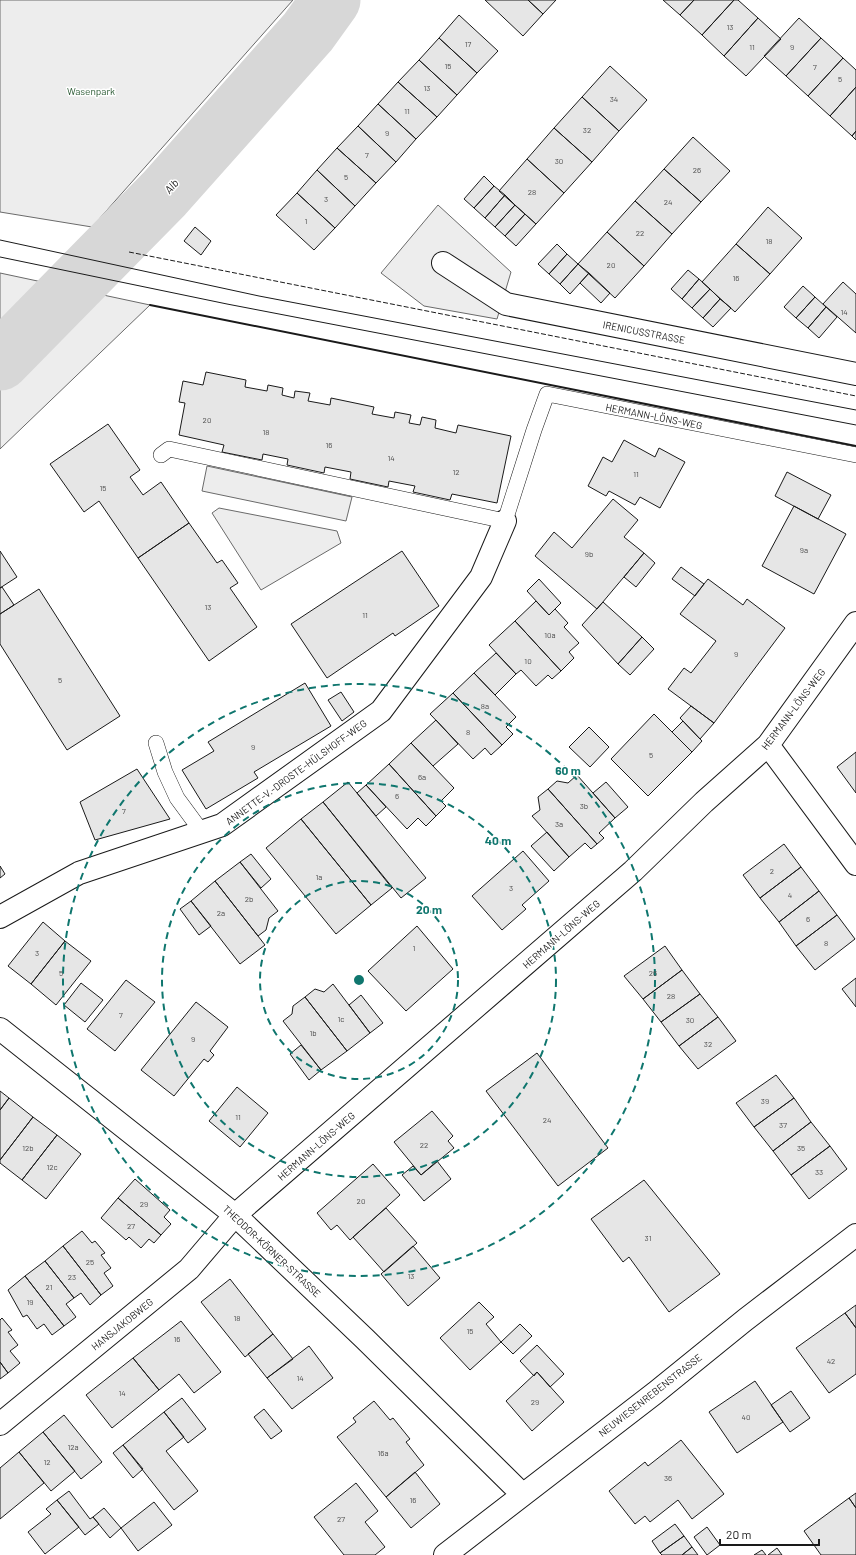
<svg xmlns="http://www.w3.org/2000/svg" width="856" height="1555" font-family="Barlow,sans-serif">
	<style>
		.built { fill: #ededed; stroke: #6a6a6a }
		.lines { fill: none; stroke-linecap: round; stroke-linejoin: round }
		.river { stroke: #d7d7d7; stroke-width: 59 }
		.building { fill: #e6e6e6; stroke: #1a1a1a }
		.service-casing { stroke: #1a1a1a; stroke-width: 16 }
		.minor-casing { stroke: #1a1a1a; stroke-width: 24 }
		.service { stroke: #fff; stroke-width: 15 }
		.minor { stroke: #fff; stroke-width: 22 }
		.tram { stroke: #1a1a1a; stroke-width: 1 }
		.fence { stroke: #1a1a1a; stroke-width: 1; stroke-dasharray: 5 2; stroke-linecap: butt }
		.wall { stroke: #1a1a1a; stroke-width: 2 }
		.ring { fill: none; stroke: #0f766e; stroke-width: 2; stroke-dasharray: 7 5 }
		.labels { text-anchor: middle; dominant-baseline: central; stroke-width: 3; stroke-linejoin: round; paint-order: stroke }
		.number-label { font-size: 8px; fill: #4d4d4d }
		.park-label { font-size: 10px; fill: #2b5a34; stroke: #fff }
		.street-label { font-size: 10px; fill: #1a1a1a; stroke: #fff }
		.water-label { font-size: 11px; font-style: italic; fill: #1a1a1a; stroke: #fff }
		.centre { fill: #0f766e; stroke: #fff; stroke-width: 2 }
		.ring-label { font-size: 12px; text-anchor: middle; font-weight: bold; fill: #0f766e; stroke: #fff; stroke-width: 3; stroke-linejoin: round; paint-order: stroke }
	</style>
	<rect width="100%" height="100%" fill="#fff"/>
	<!-- built -->
	<path class="built" d="M0,0H293L92,227L0,212Z
		M438,205L511,272L497,319L424,306L381,273Z
		M0,273L150,305L0,449Z
		M207,466L352,497L346,521L202,491Z
		M219,508L337,531L341,543L261,590L212,513Z"/>
	<g class="lines">
		<!-- river -->
		<path class="river" d="M0,361L164,194L308,32L331,0"/>
	</g>
	<!-- building -->
	<path class="building" d="M485,0H528L543,14L523,36Z
		M528,0H556L543,14Z
		M663,0H694L680,15Z
		M694,0H734L702,35L680,15Z
		M734,0H738L758,18L724,56L702,35Z
		M459,15L498,51L477,73L439,38Z
		M758,18L781,39L746,76L724,56Z
		M799,18L821,38L786,76L764,56Z
		M439,38L477,73L457,95L419,60Z
		M821,38L843,58L808,96L786,76Z
		M843,58L856,70V87L830,116L808,96Z
		M419,60L457,95L437,117L398,82Z
		M610,66L647,100L619,131L582,97Z
		M398,82L437,117L416,139L378,104Z
		M856,87V131L852,136L830,116Z
		M582,97L619,131L592,162L554,128Z
		M378,104L416,139L396,162L358,126Z
		M358,126L396,162L376,183L337,148Z
		M554,128L592,162L564,193L527,159Z
		M856,131V140L852,136Z
		M693,137L730,171L701,202L664,169Z
		M337,148L376,183L355,206L317,170Z
		M527,159L564,193L536,224L499,191Z
		M664,169L701,202L672,234L635,201Z
		M317,170L355,206L335,228L297,193Z
		M484,176L494,186L474,208L464,199Z
		M494,186L505,195L485,218L474,208Z
		M297,193L335,228L314,250L276,215Z
		M505,195L515,205L495,227L485,218Z
		M635,201L672,234L644,266L607,232Z
		M515,205L525,214L505,236L495,227Z
		M768,207L802,238L770,274L736,244Z
		M525,214L536,224L516,246L505,236Z
		M195,227L211,241L201,255L184,241Z
		M607,232L644,266L615,298L578,264Z
		M557,244L567,254L549,274L538,264Z
		M736,244L770,274L735,312L702,282Z
		M567,254L578,264L560,284L549,274Z
		M578,264L589,273L570,294L560,284Z
		M688,270L699,279L682,299L671,289Z
		M589,273L610,293L601,303L580,283Z
		M699,279L710,289L692,308L682,299Z
		M843,282L856,294V333L823,304Z
		M803,286L815,297L796,318L784,307Z
		M710,289L720,299L703,318L692,308Z
		M815,297L826,307L808,328L796,318Z
		M720,299L731,308L713,327L703,318Z
		M826,307L837,317L819,338L808,328Z
		M206,372L246,380L245,387L267,391L268,385L283,388L282,395L294,398L295,391L310,393L308,401L330,405L331,398L374,407L372,414L394,418L395,412L411,415L409,423L420,425L422,417L436,420L435,428L456,433L458,425L511,436L497,503L452,494L450,500L413,492L415,486L389,481L388,487L350,479L351,472L325,467L324,473L287,465L288,459L263,454L262,460L222,452L224,445L179,435L185,403L179,402L183,381L203,385Z
		M108,424L140,470L130,477L143,495L161,482L189,523L138,558L99,501L84,512L50,464Z
		M624,440L655,457L659,448L685,462L660,508L640,497L635,505L609,491L606,496L588,486L603,457L612,462Z
		M787,472L831,495L818,519L775,496Z
		M613,499L638,520L624,537L644,553L597,609L535,556L554,532L572,548Z
		M794,506L846,534L814,594L762,566Z
		M189,523L217,563L222,560L238,583L230,588L257,627L209,661L138,558Z
		M0,551L17,577L0,588Z
		M402,551L439,606L395,636L393,633L327,678L291,624Z
		M644,553L655,563L636,587L624,577Z
		M681,567L704,584L695,596L672,579Z
		M539,579L561,603L549,615L527,591Z
		M708,579L743,605L747,599L785,628L714,723L668,689L684,668L691,673L716,641L680,614Z
		M2,587L14,605L0,614V588Z
		M39,589L120,716L67,750L0,644V614Z
		M536,601L549,615L555,609L568,623L564,627L579,643L569,652L574,658L561,671L515,621Z
		M603,602L642,637L618,664L582,625Z
		M515,621L561,671L552,679L548,675L536,686L521,670L516,674L489,645Z
		M642,637L654,649L630,675L618,664Z
		M496,653L516,674L495,695L474,673Z
		M474,673L516,717L506,727L513,734L502,745L453,693Z
		M305,683L331,726L254,772L258,778L206,809L182,770L214,751L208,742Z
		M341,692L354,712L342,721L328,700Z
		M453,693L502,745L491,755L485,748L473,759L430,714Z
		M691,706L714,723L700,739L680,718Z
		M654,714L692,752L648,796L611,759Z
		M436,720L458,744L433,766L411,743Z
		M683,721L702,741L692,752L672,732Z
		M589,727L609,747L590,767L569,747Z
		M411,743L454,788L441,801L446,806L436,816L389,764Z
		M856,752V793L837,767Z
		M389,764L436,816L426,826L418,818L407,829L366,785Z
		M137,769L170,819L95,840L80,802Z
		M577,775L615,818L599,833L604,838L597,844L548,789L557,781L568,783Z
		M348,782L426,878L401,898L323,802Z
		M606,782L628,807L615,818L593,793Z
		M366,785L386,807L376,816L357,793Z
		M548,789L597,844L591,849L585,843L569,857L532,816L540,810L538,797Z
		M323,802L392,888L371,905L301,819Z
		M301,819L371,905L336,934L266,848Z
		M547,832L569,857L554,871L531,846Z
		M784,844L801,867L760,898L743,875Z
		M523,851L549,881L522,905L526,909L502,930L472,896Z
		M251,854L271,879L261,888L240,862Z
		M240,862L278,911L269,918L266,930L258,936L215,881Z
		M0,866L5,874L0,878Z
		M801,867L819,891L779,922L760,898Z
		M215,881L265,945L240,964L191,901Z
		M819,891L837,915L796,946L779,922Z
		M191,901L211,926L199,935L180,909Z
		M837,915L855,939L815,970L796,946Z
		M43,922L65,941L31,984L8,966Z
		M417,926L453,969L406,1011L368,971Z
		M65,941L91,961L56,1005L31,984Z
		M665,946L682,970L643,999L624,976Z
		M682,970L700,994L661,1022L643,999Z
		M856,978V1007L842,989Z
		M126,980L155,1002L115,1051L87,1029Z
		M81,983L103,1000L85,1022L64,1005Z
		M333,984L370,1033L347,1051L305,997L315,989L324,992Z
		M700,994L718,1017L679,1046L661,1022Z
		M361,995L383,1023L370,1033L349,1005Z
		M305,997L347,1051L321,1070L283,1021L292,1014L293,1006Z
		M196,1002L228,1027L210,1051L214,1055L208,1062L204,1059L174,1096L141,1070Z
		M718,1017L736,1041L698,1069L679,1046Z
		M301,1045L321,1070L309,1080L290,1054Z
		M537,1053L608,1148L558,1186L486,1091Z
		M776,1075L794,1098L754,1127L736,1103Z
		M237,1087L268,1113L240,1147L209,1121Z
		M0,1091L9,1098L0,1110Z
		M9,1098L33,1117L0,1160V1110Z
		M794,1098L811,1122L773,1151L754,1127Z
		M432,1111L453,1136L448,1141L454,1148L421,1175L394,1142Z
		M33,1117L57,1135L22,1180L0,1163V1160Z
		M811,1122L830,1146L791,1175L773,1151Z
		M57,1135L81,1154L46,1199L22,1180Z
		M830,1146L847,1169L809,1199L791,1175Z
		M437,1161L451,1179L424,1201L402,1175L413,1166L421,1175Z
		M373,1164L400,1195L350,1240L337,1225L331,1230L317,1213Z
		M135,1179L170,1210L164,1217L171,1224L161,1235L118,1198Z
		M644,1180L720,1274L669,1312L629,1257L623,1262L591,1219Z
		M118,1198L161,1235L154,1243L149,1239L141,1248L129,1237L126,1240L101,1218Z
		M386,1208L417,1243L384,1272L353,1237Z
		M82,1231L92,1243L95,1241L105,1253L101,1255L111,1268L104,1273L113,1286L101,1295L63,1246Z
		M63,1246L101,1295L90,1305L81,1293L74,1298L45,1261Z
		M413,1246L440,1278L408,1306L381,1274Z
		M45,1261L74,1298L66,1304L76,1317L64,1326L25,1276Z
		M25,1276L64,1326L52,1335L44,1324L37,1329L27,1315L23,1317L8,1290Z
		M230,1279L273,1334L245,1357L201,1302Z
		M479,1302L494,1317L486,1324L501,1342L470,1370L440,1338Z
		M856,1305V1328L845,1313Z
		M845,1313L856,1328V1374L829,1393L796,1348Z
		M2,1318L12,1330L8,1332L18,1345L10,1351L20,1363L8,1373L0,1362V1320Z
		M181,1321L221,1372L194,1393L179,1374L159,1390L133,1358Z
		M520,1324L532,1336L513,1354L501,1342Z
		M273,1334L293,1359L267,1378L248,1354Z
		M537,1345L564,1374L550,1387L537,1372L534,1376L520,1361Z
		M309,1346L333,1378L292,1409L267,1378Z
		M133,1358L159,1390L112,1428L86,1395Z
		M0,1362L8,1373L0,1379Z
		M537,1372L564,1402L532,1431L506,1401Z
		M755,1381L783,1422L737,1453L709,1412Z
		M791,1391L810,1418L790,1432L771,1405Z
		M182,1398L206,1429L188,1443L164,1412Z
		M374,1401L390,1420L393,1418L410,1439L406,1442L424,1465L386,1497L337,1437L356,1422L353,1418Z
		M264,1409L282,1431L271,1439L254,1417Z
		M164,1412L184,1437L166,1451L198,1491L174,1510L123,1445Z
		M64,1415L102,1462L81,1479L43,1432Z
		M43,1432L75,1471L51,1491L19,1452Z
		M681,1440L724,1494L692,1519L678,1500L650,1522L645,1516L635,1524L609,1491L645,1462L648,1466Z
		M123,1445L143,1469L133,1478L113,1453Z
		M19,1452L44,1483L0,1519V1468Z
		M415,1472L440,1504L411,1528L386,1497Z
		M356,1483L378,1511L365,1522L385,1547L375,1555H344L314,1517Z
		M69,1491L90,1519L93,1517L99,1524L85,1535L57,1500Z
		M856,1493V1508L849,1498Z
		M849,1498L856,1508V1555H821L804,1531Z
		M57,1500L79,1527L45,1554L28,1532L51,1514L46,1509Z
		M154,1502L172,1525L138,1551L121,1528Z
		M104,1508L121,1528L110,1538L93,1517Z
		M675,1524L684,1536L660,1553L652,1541Z
		M707,1527L720,1545L707,1555L694,1537Z
		M684,1536L692,1547L682,1555H662L660,1553Z
		M692,1547L698,1555H682Z
		M777,1548L782,1555H768Z
		M762,1550L766,1555H754Z"/>
	<g class="lines">
		<!-- service casing -->
		<g class="service-casing">
			<path id="service" d="M161,455L169,449L505,521L534,430L547,394L856,455
				M156,743L165,772L177,798L202,832"/>
		</g>
		<!-- minor casing -->
		<g class="minor-casing">
			<path id="minor" d="M443,263L506,304L856,374
				M768,745L856,864
				M0,917L79,873L222,825L381,711L481,577L505,521
				M0,1029L235,1215L365,1339L522,1494
				M0,1424L189,1269L235,1215L633,871L704,802L768,745L856,623
				M445,1555L655,1393L745,1320L856,1235"/>
		</g>
		<!-- service -->
		<use href="#service" class="service"/>
		<!-- minor -->
		<use href="#minor" class="minor"/>
		<!-- tram -->
		<path class="tram" d="M0,240L259,296L856,410
			M0,257L227,304L856,425"/>
		<!-- fence -->
		<path class="fence" d="M129,252L856,396"/>
		<!-- wall -->
		<path class="wall" d="M150,305L856,446"/>
	</g>
	<!-- distance rings -->
	<g class="ring">
		<circle cx="359" cy="980" r="99"/>
		<circle cx="359" cy="980" r="197"/>
		<circle cx="359" cy="980" r="296"/>
	</g>
	<g class="labels">
		<!-- number labels -->
		<g class="number-label">
			<text x="730" y="27">13</text>
			<text x="468" y="44">17</text>
			<text x="752" y="47">11</text>
			<text x="792" y="47">9</text>
			<text x="448" y="66">15</text>
			<text x="815" y="67">7</text>
			<text x="840" y="79">5</text>
			<text x="427" y="88">13</text>
			<text x="614" y="99">34</text>
			<text x="407" y="111">11</text>
			<text x="587" y="130">32</text>
			<text x="387" y="133">9</text>
			<text x="367" y="155">7</text>
			<text x="559" y="161">30</text>
			<text x="697" y="170">26</text>
			<text x="346" y="177">5</text>
			<text x="532" y="192">28</text>
			<text x="326" y="199">3</text>
			<text x="668" y="202">24</text>
			<text x="306" y="221">1</text>
			<text x="640" y="233">22</text>
			<text x="769" y="241">18</text>
			<text x="611" y="265">20</text>
			<text x="736" y="278">16</text>
			<text x="844" y="312">14</text>
			<text x="207" y="420">20</text>
			<text x="266" y="432">18</text>
			<text x="329" y="445">16</text>
			<text x="391" y="458">14</text>
			<text x="456" y="472">12</text>
			<text x="636" y="474">11</text>
			<text x="103" y="488">15</text>
			<text x="804" y="550">9a</text>
			<text x="589" y="554">9b</text>
			<text x="208" y="607">13</text>
			<text x="365" y="615">11</text>
			<text x="550" y="635">10a</text>
			<text x="736" y="654">9</text>
			<text x="528" y="661">10</text>
			<text x="60" y="680">5</text>
			<text x="485" y="706">8a</text>
			<text x="468" y="732">8</text>
			<text x="253" y="747">9</text>
			<text x="651" y="755">5</text>
			<text x="422" y="777">6a</text>
			<text x="397" y="796">6</text>
			<text x="584" y="806">3b</text>
			<text x="124" y="811">7</text>
			<text x="559" y="824">3a</text>
			<text x="772" y="871">2</text>
			<text x="319" y="877">1a</text>
			<text x="511" y="888">3</text>
			<text x="790" y="895">4</text>
			<text x="249" y="899">2b</text>
			<text x="221" y="913">2a</text>
			<text x="808" y="919">6</text>
			<text x="826" y="943">8</text>
			<text x="414" y="948">1</text>
			<text x="37" y="953">3</text>
			<text x="61" y="973">5</text>
			<text x="653" y="973">26</text>
			<text x="671" y="996">28</text>
			<text x="121" y="1015">7</text>
			<text x="341" y="1019">1c</text>
			<text x="690" y="1020">30</text>
			<text x="313" y="1033">1b</text>
			<text x="193" y="1039">9</text>
			<text x="708" y="1044">32</text>
			<text x="765" y="1101">39</text>
			<text x="238" y="1117">11</text>
			<text x="547" y="1120">24</text>
			<text x="783" y="1125">37</text>
			<text x="424" y="1145">22</text>
			<text x="28" y="1148">12b</text>
			<text x="801" y="1148">35</text>
			<text x="52" y="1167">12c</text>
			<text x="819" y="1172">33</text>
			<text x="361" y="1201">20</text>
			<text x="144" y="1204">29</text>
			<text x="131" y="1226">27</text>
			<text x="648" y="1238">31</text>
			<text x="90" y="1262">25</text>
			<text x="411" y="1276">13</text>
			<text x="72" y="1277">23</text>
			<text x="49" y="1287">21</text>
			<text x="30" y="1302">19</text>
			<text x="237" y="1318">18</text>
			<text x="470" y="1331">15</text>
			<text x="177" y="1339">16</text>
			<text x="831" y="1361">42</text>
			<text x="300" y="1378">14</text>
			<text x="122" y="1393">14</text>
			<text x="535" y="1402">29</text>
			<text x="746" y="1417">40</text>
			<text x="73" y="1447">12a</text>
			<text x="383" y="1453">16a</text>
			<text x="47" y="1462">12</text>
			<text x="668" y="1478">36</text>
			<text x="413" y="1500">16</text>
			<text x="341" y="1519">27</text>
		</g>
		<!-- park labels -->
		<g class="park-label">
			<text x="91" y="91">Wasenpark</text>
		</g>
		<!-- street labels -->
		<g class="street-label">
			<text transform="translate(644 332) rotate(11)">IRENICUSSTRASSE</text>
			<text transform="translate(654 416) rotate(11)">HERMANN-LÖNS-WEG</text>
			<text transform="translate(793 709) rotate(-53)">HERMANN-LÖNS-WEG</text>
			<text transform="translate(296 772) rotate(-36)">ANNETTE-V.-DROSTE-HÜLSHOFF-WEG</text>
			<text transform="translate(561 934) rotate(-41)">HERMANN-LÖNS-WEG</text>
			<text transform="translate(316 1146) rotate(-41)">HERMANN-LÖNS-WEG</text>
			<text transform="translate(272 1251) rotate(43)">THEODOR-KÖRNER-STRASSE</text>
			<text transform="translate(122 1324) rotate(-39)">HANSJAKOBWEG</text>
			<text transform="translate(650 1395) rotate(-38)">NEUWIESENREBENSTRASSE</text>
		</g>
		<!-- water labels -->
		<g class="water-label">
			<text transform="translate(171 186) rotate(-48)">Alb</text>
		</g>
	</g>
	<circle cx="359" cy="980" r="6" class="centre"/>
	<g class="ring-label">
		<text x="568" y="775">60 m</text>
		<text x="498" y="845">40 m</text>
		<text x="429" y="914">20 m</text>
	</g>
	<!-- scale -->
	<path d="M720 1539v6h99v-6" fill="none" stroke="#1a1a1a" stroke-width="2"/>
	<text x="726" y="1539" font-size="12" fill="#1a1a1a" stroke="#ffffff" stroke-width="3" paint-order="stroke">20 m</text>
</svg>
